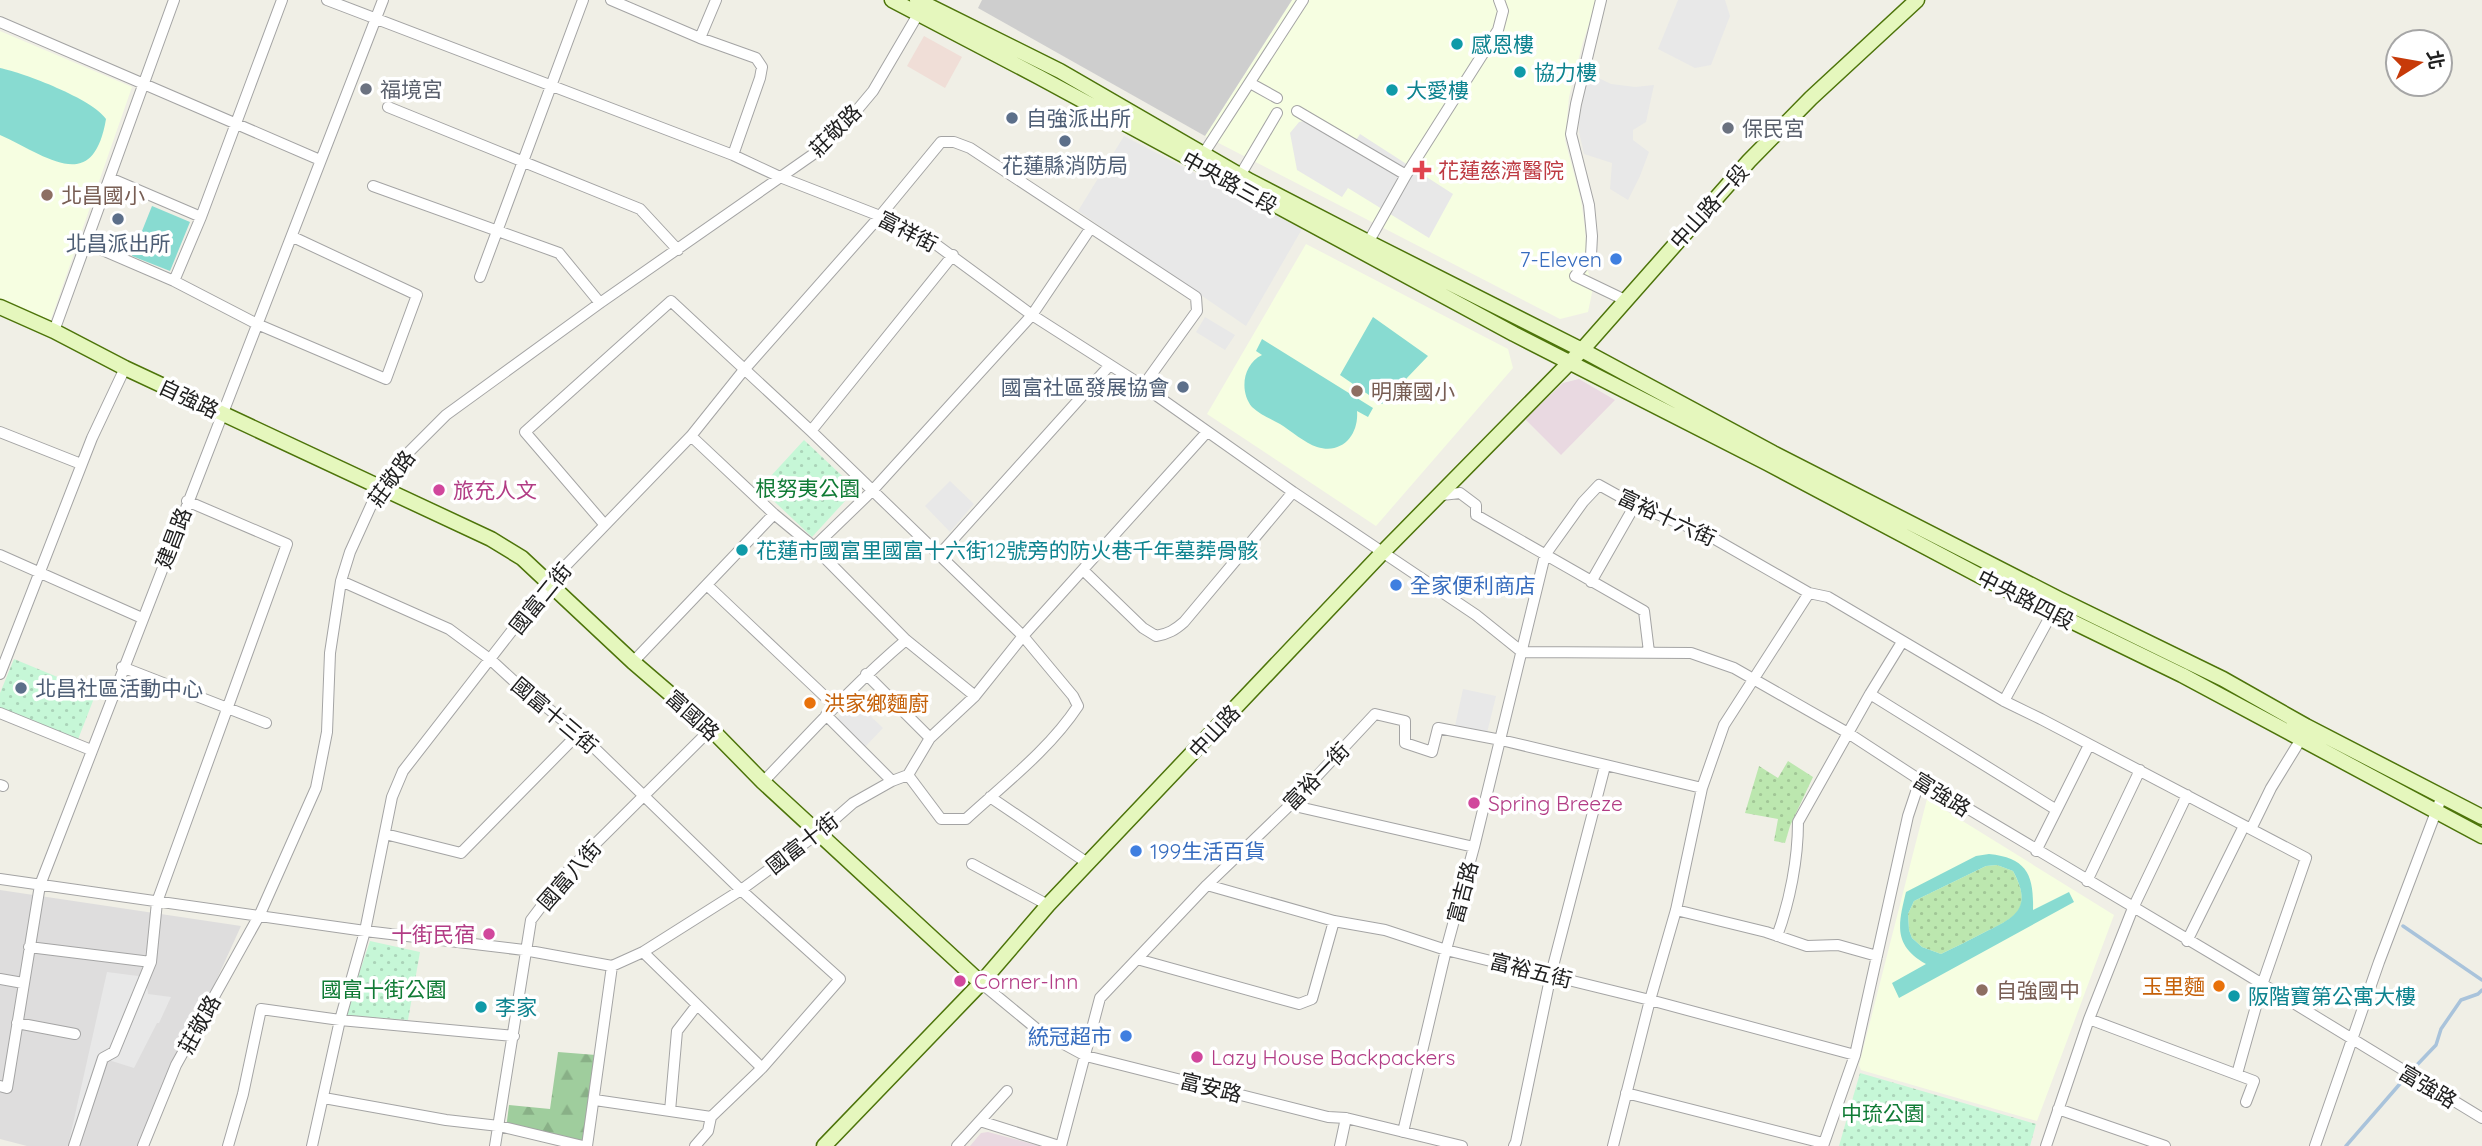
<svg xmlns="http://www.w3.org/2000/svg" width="2482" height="1146" font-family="Quicksand,'Noto Sans TC',sans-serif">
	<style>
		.residential { fill: #dedddd }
		.commercial { fill: #f0ded7 }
		.industrial { fill: #e9d9e1 }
		.education { fill: #f6fee1 }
		.religious { fill: #cecece }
		.grass { fill: url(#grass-dots) }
		.forest { fill: url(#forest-firs) }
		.park { fill: url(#park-dots) }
		.pitch { fill: #88dbd1; fill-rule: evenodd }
		.parking { fill: #e8e8e8 }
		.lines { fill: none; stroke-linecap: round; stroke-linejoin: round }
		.stream { stroke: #a9c3db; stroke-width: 3.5 }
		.street-casing { stroke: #a4a4a4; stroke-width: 12 }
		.secondary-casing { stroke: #4d740a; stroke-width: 17 }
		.street { stroke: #fff; stroke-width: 10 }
		.secondary { stroke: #e5f7bd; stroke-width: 14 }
		.culture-dot { fill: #0f9aa8; stroke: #fff; stroke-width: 2.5 }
		.worship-dot { fill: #6b7280; stroke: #fff; stroke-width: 2.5 }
		.service-dot { fill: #5c6f8a; stroke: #fff; stroke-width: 2.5 }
		.health-dot { fill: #e0444e; stroke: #fff; stroke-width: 2.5 }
		.education-dot { fill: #8d6e63; stroke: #fff; stroke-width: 2.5 }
		.shop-dot { fill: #3f7fe0; stroke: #fff; stroke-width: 2.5 }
		.hotel-dot { fill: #d1479c; stroke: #fff; stroke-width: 2.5 }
		.food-dot { fill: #e8710a; stroke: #fff; stroke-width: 2.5 }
		.labels { text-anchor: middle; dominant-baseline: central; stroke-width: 7; stroke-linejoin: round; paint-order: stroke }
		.culture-label { font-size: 21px; fill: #0d838f; stroke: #fff; text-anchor: start }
		.worship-label { font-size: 21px; fill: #5b616d; stroke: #fff; text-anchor: start }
		.service-label { font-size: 21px; fill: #4e5e75; stroke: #fff; text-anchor: start }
		.street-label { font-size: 21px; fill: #202020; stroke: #fff }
		.health-label { font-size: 21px; fill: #be3a42; stroke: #fff; text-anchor: start }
		.education-label { font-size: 21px; fill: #785e54; stroke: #fff; text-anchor: start }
		.shop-label { font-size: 21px; fill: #366cbe; stroke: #fff; text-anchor: end }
		.park-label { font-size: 21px; fill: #107b35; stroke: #fff }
		.hotel-label { font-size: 21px; fill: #b23c85; stroke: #fff; text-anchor: start }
		.food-label { font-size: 21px; fill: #c56008; stroke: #fff; text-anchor: start }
	</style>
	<defs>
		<pattern id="grass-dots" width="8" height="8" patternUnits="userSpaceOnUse" patternTransform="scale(1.75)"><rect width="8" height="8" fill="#bce7af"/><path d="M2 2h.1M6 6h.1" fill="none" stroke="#a1c696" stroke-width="1.8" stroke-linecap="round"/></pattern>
		<pattern id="forest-firs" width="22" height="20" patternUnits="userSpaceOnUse" patternTransform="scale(1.75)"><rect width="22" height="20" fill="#9fcd9d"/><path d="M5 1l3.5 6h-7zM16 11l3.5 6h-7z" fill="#89b087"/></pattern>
		<pattern id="park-dots" width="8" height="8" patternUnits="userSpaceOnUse" patternTransform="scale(1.75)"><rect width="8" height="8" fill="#c6f7d7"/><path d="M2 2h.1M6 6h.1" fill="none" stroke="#aad3b8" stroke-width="1.8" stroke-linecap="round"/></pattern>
	</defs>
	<rect width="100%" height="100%" fill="#f0efe6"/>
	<!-- residential -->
	<path class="residential" d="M0,890L241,926L141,1146H27L0,1139Z"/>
	<!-- commercial -->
	<path class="commercial" d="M924,36L962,57L945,88L907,66Z"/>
	<!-- industrial -->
	<path class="industrial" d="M1579,379L1615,400L1561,455L1525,419L1563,383Z
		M988,1132L1040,1146H970L981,1133Z"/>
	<!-- education -->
	<path class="education" d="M1292,0H1597L1583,42L1569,97L1565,140L1581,200L1585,229L1587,268L1593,288L1588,312L1560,319L1205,136Z
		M0,31L132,87L49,325L0,303Z
		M1306,244L1508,349L1513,368L1376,526L1207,414Z
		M1927,799L2114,915L2037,1121L1861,1070L1859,1065Z"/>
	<!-- religious -->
	<path class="religious" d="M982,0H1292L1205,136L978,8Z"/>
	<!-- grass -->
	<path class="grass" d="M1788,761L1813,777L1790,826L1785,843L1774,841L1778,819L1745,813L1759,766L1778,778Z
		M1997,865L2013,871C2033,909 2017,917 1985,932C1970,940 1955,947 1941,954L1922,947L1912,938L1909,930L1908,914L1914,901L1986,866Z"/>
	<!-- forest -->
	<path class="forest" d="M558,1052L596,1055L584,1144L506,1129L509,1105L550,1109Z"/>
	<!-- park -->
	<path class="park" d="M804,440L856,489L812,537L760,488Z
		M14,659L96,693L77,742L0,710V693Z
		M370,941L420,952L408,1020L345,1015Z
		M1860,1073L2036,1124L2030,1146H1839Z"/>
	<!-- pitch -->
	<path class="pitch" d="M0,68C24,73 93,99 106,119C93,196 47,156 0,135Z
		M152,206L190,222L170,271L132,256Z
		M1373,317L1428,356L1382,404L1340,375Z
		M1262,339L1373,408L1368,417L1357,411C1359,434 1343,455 1317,447C1305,443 1291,431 1280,424C1271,419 1259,414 1252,407C1239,391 1243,364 1262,355L1256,351Z
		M1989,854C2027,858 2034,875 2033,910L2069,892L2074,902L1899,998L1892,983L1926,964C1893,945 1898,925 1906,892L1976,856ZM1997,865L2013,871C2033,908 2016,917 1985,932C1970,940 1955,947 1941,954L1922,947L1912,938L1909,930L1908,914L1914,901L1986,866Z"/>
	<!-- parking -->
	<path class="parking" d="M1678,0H1725L1730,16L1711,65L1695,68L1658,49Z
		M1588,73L1611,84L1635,87L1654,85L1646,122L1633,130V140L1649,152L1640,176L1628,200L1610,189L1612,163L1584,154L1579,132V121Z
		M1304,121L1351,148L1360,134L1453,194L1429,238L1348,188L1342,197L1297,170L1290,133L1299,122Z
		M1124,136L1302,229L1246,326L1078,211Z
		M1205,317L1235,335L1225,350L1196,332Z
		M950,481L974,504L950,532L925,506Z
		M1463,689L1496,696L1487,733L1455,726Z
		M854,700L883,728L865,747L836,719Z
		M107,972L138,976L147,986L148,994L171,997L159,1023H157L134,1068L99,1057L77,1146H68Z"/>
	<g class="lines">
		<!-- stream -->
		<path class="stream" d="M2403,926L2482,980
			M2415,1067L2436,1045L2441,1029L2461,1000L2478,994L2482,990
			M2346,1146L2405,1078"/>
		<!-- street casing -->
		<g class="street-casing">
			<path id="street" d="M327,0L733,155L780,177L880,216L930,240L1032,315L1143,386L1293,492L1476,615L1522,652L1691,653L1734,668L1848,733L1920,780L2241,971L2482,1118
				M611,0L700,38L756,58L762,67L760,78L733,155
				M1601,0L1576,104L1571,134L1589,205L1592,236L1591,256L1575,276L1625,300
				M0,22L320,160
				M700,38L716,0
				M1250,83L1277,98
				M388,107L640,209L678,250
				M1297,111L1406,175
				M1204,153L1303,0
				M110,178L201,217
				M1238,179L1277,113
				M373,186L559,253L600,303
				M86,243L174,281L257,324L386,379L417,295L293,237
				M1365,248L1406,175L1498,30L1503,11L1499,0
				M480,277L583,0
				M174,281L201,217L282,0
				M54,331L174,0
				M811,431L953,255
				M0,432L81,464
				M691,436L774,514L814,547L906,640L975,696
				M1442,495L1460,493L1476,505V515L1644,611L1649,652
				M604,524L525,432L671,301L811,431L1023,636L1073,696L1078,706C1049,750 1004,784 966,819H941L908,775
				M814,547L873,490L1032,315L1090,229
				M0,555L142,618
				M939,555L1110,365
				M1083,570L1143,628L1156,636C1168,634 1175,630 1184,622L1293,492
				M341,581L449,629L491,660L516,683L579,733L741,890L840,979L762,1068L711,1117L708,1131L695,1146
				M1591,582L1635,505
				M708,586L836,707
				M633,662L774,514
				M122,667L266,723
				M0,674L92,438L125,368
				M866,674L930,738
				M1870,694L2055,809
				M2004,701L2052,613
				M0,713L91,750
				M826,715L892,781
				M763,782C810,733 855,683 906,640
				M0,785L3,786
				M990,797L1089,864
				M1290,805L1474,847
				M2251,829L2271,788L2301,739
				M385,834L461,853L579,733
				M2036,851L2089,745
				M972,864L1048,905
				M0,879L365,931L524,950L612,966L643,952L741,890L820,832L853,803L892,781L908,775L930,738L975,696L1023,636L1207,432
				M2087,881L2140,770
				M1207,885L1334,921L1385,930L1446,950L1650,1000L1855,1055
				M1676,910L1766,932L1807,946L1838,945L1877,956
				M1777,936C1790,901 1798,859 1798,822L1870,694L1902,642
				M2187,941L2244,826
				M29,947L151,962
				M643,952L762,1068
				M1137,959L1299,1004L1312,999L1334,921
				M0,979L23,983
				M981,983L1038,1030L1086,1056L1328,1117L1346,1118L1462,1146
				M2089,1019L2254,1081L2246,1102
				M17,1023L75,1034
				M0,1086L7,1088L40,885L383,0
				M1626,1093L1823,1143
				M324,1098L446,1120L499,1126L583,1146
				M595,1100L711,1117
				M2058,1109L2165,1146
				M670,1111L677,1031L697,1005
				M980,1121L1059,1146
				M1403,1132L1446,950L1474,847L1545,555L1583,502L1599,485L1635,505L1706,534L1809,593L1828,597L2004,701L2041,719L2306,858L2262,985L2237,1074
				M74,1146L103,1058L114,1052L151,962L157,902L287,544L187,501
				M143,1146L176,1065L260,914L316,788L327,732L330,653L341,581L350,552L379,488L401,460L446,415L600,303L815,153L847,122L873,91L920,11
				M228,1146L243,1094L261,1009L340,1020L514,1036
				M312,1146L340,1020L365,931L392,797L403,771L549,583L691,436L743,371L880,216L941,142H954L970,148L1196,297L1197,311L1143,386
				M495,1146L531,920L568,871L711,729
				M587,1146L612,966
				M957,1146L1007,1091
				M1061,1146L1100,998L1207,885L1290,805L1375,714L1405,721V743L1432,752L1438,728L1501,740L1702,788
				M1340,1146L1346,1118
				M1514,1146L1516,1142L1551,974L1605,766
				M1613,1146L1650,1000L1676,910L1702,788L1724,725L1809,593
				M1823,1146L1855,1055L1908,816L1920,780
				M2046,1146L2089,1019L2133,908L2187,795
				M2315,1146L2379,962L2442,796"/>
		</g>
		<!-- secondary casing -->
		<g class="secondary-casing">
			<path id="secondary" d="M892,0L1039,77L1514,334L1767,463L1999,586L2182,675L2482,836
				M917,0L1060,71L1250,181L1368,242L1582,350L1773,453L2059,599L2223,679L2306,726L2482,817
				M0,307L54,331L125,368L491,539L522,558L633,662L711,729L763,782L981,983
				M824,1146L981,983L1048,905L1382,553L1582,350L1749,161L1811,98L1917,0"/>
		</g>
		<!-- street -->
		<use href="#street" class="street"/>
		<!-- secondary -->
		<use href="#secondary" class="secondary"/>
	</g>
	<!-- markers -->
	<g class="culture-dot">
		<circle cx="1457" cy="44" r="7"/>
		<circle cx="1520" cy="72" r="7"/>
		<circle cx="1392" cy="90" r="7"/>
		<circle cx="742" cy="550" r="7"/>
		<circle cx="2234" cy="996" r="7"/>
		<circle cx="481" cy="1007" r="7"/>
	</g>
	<g class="worship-dot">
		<circle cx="366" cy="89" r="7"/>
		<circle cx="1728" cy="128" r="7"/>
	</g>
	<g class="service-dot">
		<circle cx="1012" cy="118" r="7"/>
		<circle cx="1065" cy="141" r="7"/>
		<circle cx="118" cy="219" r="7"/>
		<circle cx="1183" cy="387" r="7"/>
		<circle cx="21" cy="688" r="7"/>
	</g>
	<path class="health-dot" d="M1418.5 159.5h7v7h7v7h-7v7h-7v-7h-7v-7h7z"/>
	<g class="education-dot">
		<circle cx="47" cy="195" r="7"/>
		<circle cx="1357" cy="391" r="7"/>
		<circle cx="1982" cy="990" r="7"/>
	</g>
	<g class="shop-dot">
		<circle cx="1616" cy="259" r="7"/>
		<circle cx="1396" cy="585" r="7"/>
		<circle cx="1136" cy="851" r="7"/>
		<circle cx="1126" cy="1036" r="7"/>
	</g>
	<g class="hotel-dot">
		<circle cx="439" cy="490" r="7"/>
		<circle cx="1474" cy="803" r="7"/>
		<circle cx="489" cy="934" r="7"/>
		<circle cx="960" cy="981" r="7"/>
		<circle cx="1197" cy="1057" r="7"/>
	</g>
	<g class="food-dot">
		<circle cx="810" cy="703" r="7"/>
		<circle cx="2219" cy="986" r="7"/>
	</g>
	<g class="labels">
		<!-- culture labels -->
		<g class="culture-label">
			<text x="1471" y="44">感恩樓</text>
			<text x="1534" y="72">協力樓</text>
			<text x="1406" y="90">大愛樓</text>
			<text x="756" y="550">花蓮市國富里國富十六街12號旁的防火巷千年墓葬骨骸</text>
			<text x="2248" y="996">阪階寶第公寓大樓</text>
			<text x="495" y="1007">李家</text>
		</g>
		<!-- worship labels -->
		<g class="worship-label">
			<text x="380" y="89">福境宮</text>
			<text x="1742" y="128">保民宮</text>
		</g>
		<!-- service labels -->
		<g class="service-label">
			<text x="1026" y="118">自強派出所</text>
			<text x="1065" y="165" text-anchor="middle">花蓮縣消防局</text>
			<text x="118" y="243" text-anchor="middle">北昌派出所</text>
			<text x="1169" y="387" text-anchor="end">國富社區發展協會</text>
			<text x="35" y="688">北昌社區活動中心</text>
		</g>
		<!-- street labels -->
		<g class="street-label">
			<text transform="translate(835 130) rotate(-45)">莊敬路</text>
			<text transform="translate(1230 182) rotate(29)">中央路三段</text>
			<text transform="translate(1709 206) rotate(-48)">中山路一段</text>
			<text transform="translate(908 231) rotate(27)">富祥街</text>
			<text transform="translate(189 398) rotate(25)">自強路</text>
			<text transform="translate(391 478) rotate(-54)">莊敬路</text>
			<text transform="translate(1667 517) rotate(25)">富裕十六街</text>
			<text transform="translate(173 538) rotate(-69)">建昌路</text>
			<text transform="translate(540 598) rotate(-51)">國富二街</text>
			<text transform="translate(2026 599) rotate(27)">中央路四段</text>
			<text transform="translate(555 715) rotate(40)">國富十三街</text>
			<text transform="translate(693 715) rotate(42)">富國路</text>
			<text transform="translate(1214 731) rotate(-47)">中山路</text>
			<text transform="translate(1316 776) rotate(-46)">富裕一街</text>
			<text transform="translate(1942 794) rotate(32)">富強路</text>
			<text transform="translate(802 843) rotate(-38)">國富十街</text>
			<text transform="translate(569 875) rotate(-49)">國富八街</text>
			<text transform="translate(1462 892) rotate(-75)">富吉路</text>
			<text transform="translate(1531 970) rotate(14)">富裕五街</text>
			<text transform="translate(199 1024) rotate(-61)">莊敬路</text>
			<text transform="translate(2428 1086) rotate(31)">富強路</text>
			<text transform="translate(1211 1087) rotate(14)">富安路</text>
		</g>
		<!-- health labels -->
		<g class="health-label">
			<text x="1438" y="170">花蓮慈濟醫院</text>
		</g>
		<!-- education labels -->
		<g class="education-label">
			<text x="61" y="195">北昌國小</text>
			<text x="1371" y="391">明廉國小</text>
			<text x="1996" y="990">自強國中</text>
		</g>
		<!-- shop labels -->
		<g class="shop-label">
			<text x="1602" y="259">7-Eleven</text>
			<text x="1410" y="585" text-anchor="start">全家便利商店</text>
			<text x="1150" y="851" text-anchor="start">199生活百貨</text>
			<text x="1112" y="1036">統冠超市</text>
		</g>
		<!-- park labels -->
		<g class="park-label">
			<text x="808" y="488">根努夷公園</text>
			<text x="384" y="989">國富十街公園</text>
			<text x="1883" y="1113">中琉公園</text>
		</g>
		<!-- hotel labels -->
		<g class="hotel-label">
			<text x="453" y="490">旅充人文</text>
			<text x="1488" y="803">Spring Breeze</text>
			<text x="475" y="934" text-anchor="end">十街民宿</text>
			<text x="974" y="981">Corner-Inn</text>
			<text x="1211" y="1057">Lazy House Backpackers</text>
		</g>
		<!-- food labels -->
		<g class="food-label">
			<text x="824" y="703">洪家鄉麵廚</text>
			<text x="2205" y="986" text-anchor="end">玉里麵</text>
		</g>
	</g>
	<!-- north arrow -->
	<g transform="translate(2419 63) rotate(79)"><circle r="33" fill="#ffffff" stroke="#a6a6a6" stroke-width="2"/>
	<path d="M0-5L12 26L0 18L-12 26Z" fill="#c73a09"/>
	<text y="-10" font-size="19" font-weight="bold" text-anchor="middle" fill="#202020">北</text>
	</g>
</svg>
